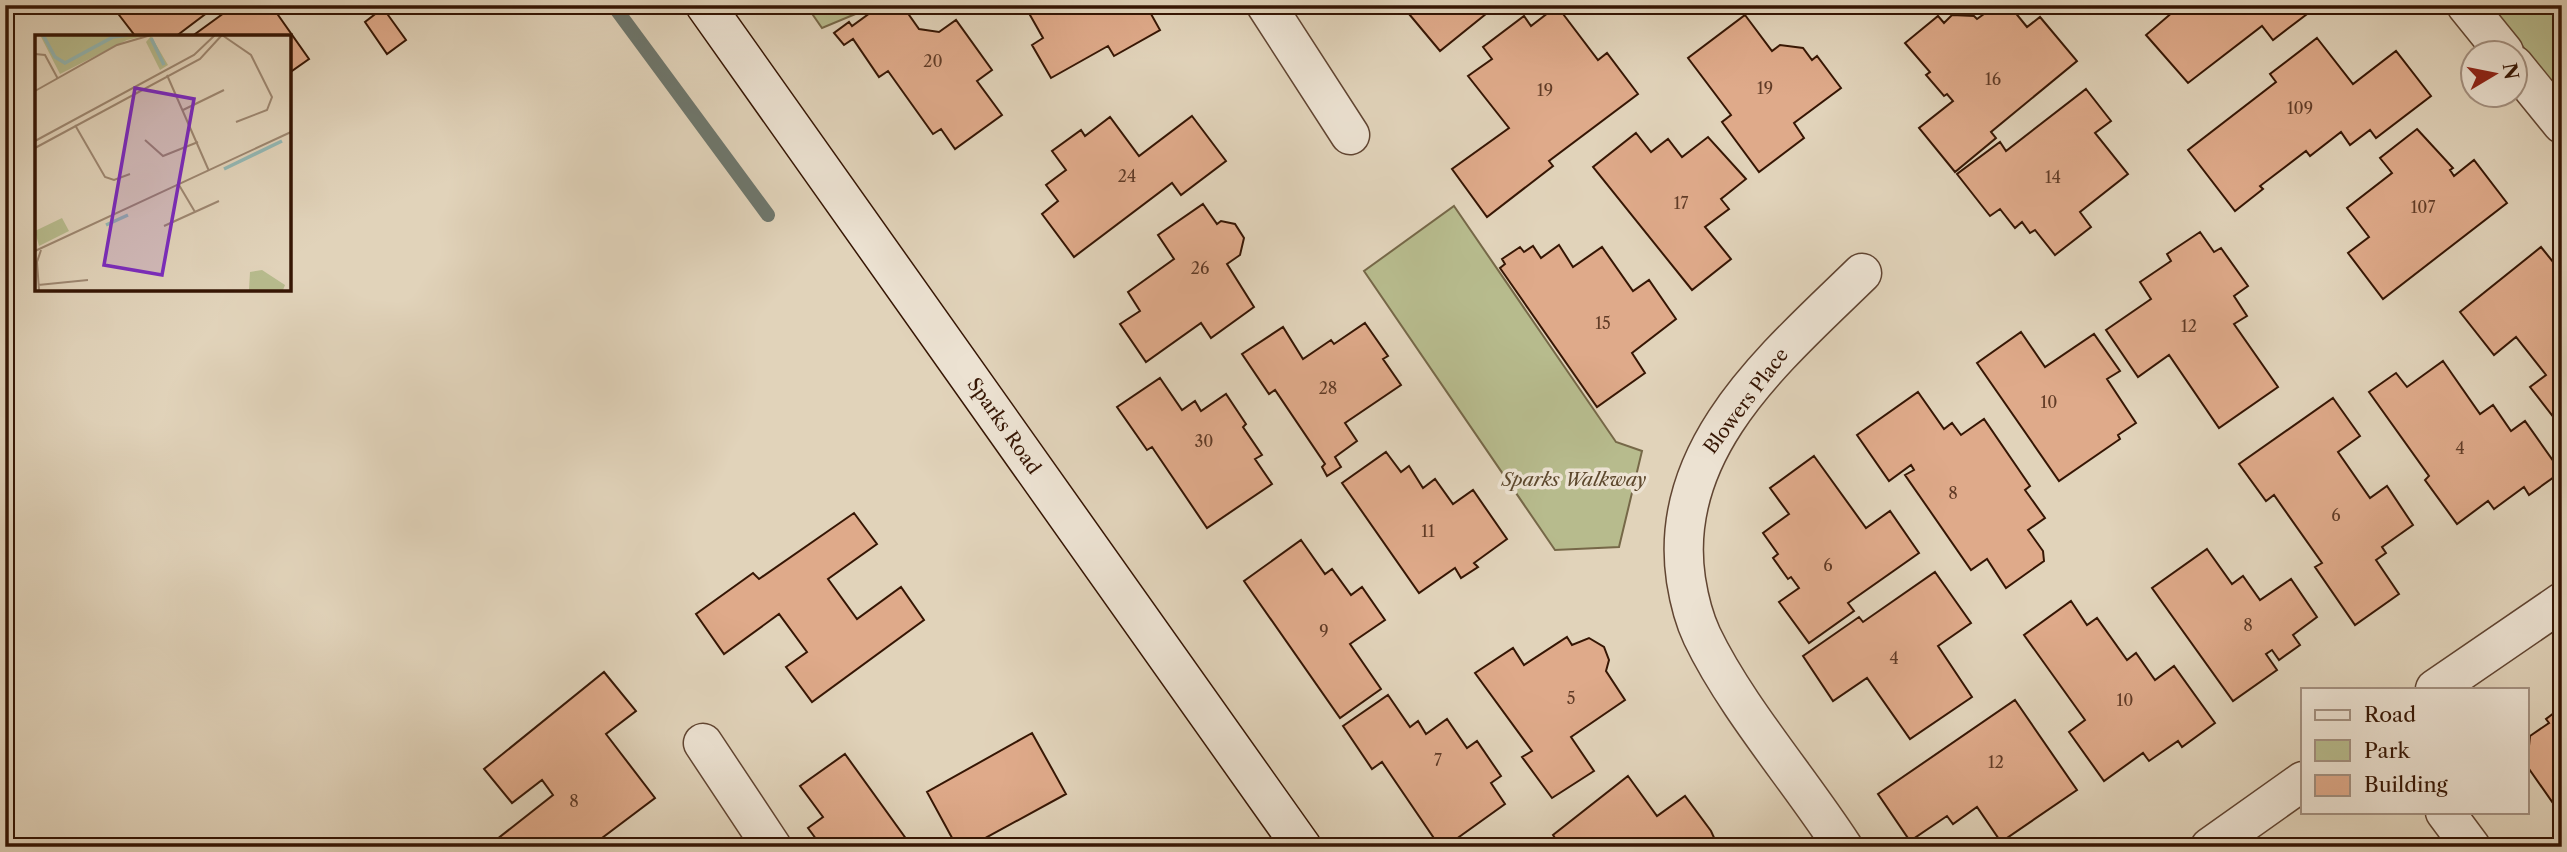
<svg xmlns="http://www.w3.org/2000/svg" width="2567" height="852" font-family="'Libre Caslon Text',serif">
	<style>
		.green { fill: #b7bb8d; stroke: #766848; stroke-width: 2 }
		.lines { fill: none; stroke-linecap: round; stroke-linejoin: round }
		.stream { stroke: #6e776d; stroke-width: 14 }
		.building { fill: #dfaa8a; stroke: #361604; stroke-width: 2 }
		.minor-casing { stroke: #614532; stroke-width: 41 }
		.secondary-casing { stroke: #361604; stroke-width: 41 }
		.minor { stroke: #ece2d2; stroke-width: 38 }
		.secondary { stroke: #ece2d2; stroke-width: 38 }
		.labels { text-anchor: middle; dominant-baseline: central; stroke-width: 7; stroke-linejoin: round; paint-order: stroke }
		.number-label { font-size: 16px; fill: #603b26 }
		.street-label { font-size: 19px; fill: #361604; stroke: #ece2d2 }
		.park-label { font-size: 19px; font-style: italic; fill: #5d482d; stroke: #ece2d2 }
		.inset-river { fill: none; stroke: #94b7b3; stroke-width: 3.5 }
		.inset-road { fill: none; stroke: #9d8771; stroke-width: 2 }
		.view { fill: #7b2cbf; fill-opacity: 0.15; stroke: #7b2cbf; stroke-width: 3.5 }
		.inset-edge { fill: none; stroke: #361604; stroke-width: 3.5 }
	</style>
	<rect width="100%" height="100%" fill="#e1d3ba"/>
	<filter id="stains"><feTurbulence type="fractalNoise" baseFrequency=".00286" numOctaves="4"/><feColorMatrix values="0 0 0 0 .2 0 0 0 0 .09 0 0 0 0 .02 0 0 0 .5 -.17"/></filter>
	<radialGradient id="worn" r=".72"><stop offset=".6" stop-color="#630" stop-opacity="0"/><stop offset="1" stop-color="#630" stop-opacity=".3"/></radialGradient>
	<!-- green -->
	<path class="green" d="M806,5H877L822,28Z
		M2489,5H2561L2562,95Z
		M1454,206L1616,442L1642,451L1619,547L1555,550L1364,271Z"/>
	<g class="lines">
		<!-- stream -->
		<path class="stream" d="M613,5L768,215"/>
	</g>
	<!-- building -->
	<path class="building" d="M123,5H209L212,9L175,37H136L116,11Z
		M235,5H271L309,59L289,73V37H191Z
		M881,5H902L919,29L939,32L956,20L992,70L977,81L1002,115L955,149L941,129L933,134L888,71L879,77L853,39L844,45L834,33L849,22L852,26Z
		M1032,5H1146L1160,30L1114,56L1108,46L1051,78L1032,45L1043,38L1026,8Z
		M1407,5H1497L1440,51L1404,8Z
		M2181,5H2319L2273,40L2262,26L2188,83L2146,35Z
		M1557,6L1598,60L1607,53L1638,94L1549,161L1553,166L1487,217L1452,169L1509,128L1468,76L1492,59L1483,47L1524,16L1531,26Z
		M383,8L406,40L387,54L365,22Z
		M1991,9L2014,11L2027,27L2040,17L2077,61L1991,132L1996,138L1955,172L1919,128L1953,101L1947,94L1944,96L1926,75L1930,72L1905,43L1938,16L1944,23L1952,15L1974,16L1977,19Z
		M1745,15L1772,51L1780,45L1803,48L1812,60L1817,56L1841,88L1794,123L1804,138L1759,172L1722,122L1731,115L1688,58Z
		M2317,38L2353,84L2396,51L2431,96L2376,138L2370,130L2350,145L2341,132L2310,156L2306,151L2260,186L2263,189L2235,211L2188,150L2276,82L2270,74Z
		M2086,89L2111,121L2095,133L2128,174L2080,212L2091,227L2055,255L2035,230L2030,233L2022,222L2015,228L2000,209L1990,216L1957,174L2000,142L2006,151Z
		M1192,116L1226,161L1181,195L1172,183L1074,257L1042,214L1058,201L1046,185L1066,170L1052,151L1081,130L1085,136L1110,117L1139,156Z
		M2417,129L2453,168L2450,170L2454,176L2474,160L2507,203L2383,299L2348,253L2369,237L2347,208L2392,173L2380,158Z
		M1636,133L1651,152L1668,139L1682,157L1708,137L1746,179L1721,199L1729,209L1705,227L1731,259L1692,290L1593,167Z
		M1203,204L1217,224L1221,221L1235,224L1244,238L1240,255L1227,264L1254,307L1211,338L1201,323L1146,362L1120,324L1140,311L1128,292L1174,259L1158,235Z
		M2200,232L2214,252L2221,248L2248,286L2234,296L2247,316L2234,324L2278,387L2219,428L2169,355L2138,377L2106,330L2151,299L2140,282L2171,261L2167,254Z
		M1559,245L1573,267L1602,247L1633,291L1649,280L1676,319L1632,353L1645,373L1597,407L1500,268L1505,264L1502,259L1520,247L1524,252L1533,246L1541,258Z
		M2541,247L2562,273V428L2530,387L2546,375L2516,337L2494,355L2460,312Z
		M1365,323L1388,356L1383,359L1401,385L1345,423L1357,441L1335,457L1341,467L1327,476L1322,467L1325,464L1275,390L1269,394L1242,354L1283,327L1303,359L1331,340L1334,344Z
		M2021,332L2045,367L2094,334L2120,371L2107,379L2136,423L2118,435L2120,439L2059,481L1977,363Z
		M2443,361L2480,414L2493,405L2511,431L2525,421L2561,472L2529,495L2524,487L2494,509L2488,501L2457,524L2425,480L2429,476L2369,392L2396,373L2407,387Z
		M1160,378L1182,410L1195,401L1201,411L1226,394L1246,424L1243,427L1262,455L1255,459L1272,484L1207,528L1152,447L1147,450L1117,407Z
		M1918,392L1944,429L1952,423L1961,435L1984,419L2030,486L2025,490L2045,518L2028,530L2043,551L2044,561L2006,588L1987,559L1971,570L1905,475L1914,470L1911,465L1889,481L1857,435Z
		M2333,398L2360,436L2338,452L2370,498L2387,486L2413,525L2382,547L2386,553L2376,560L2399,594L2355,625L2315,567L2322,563L2274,495L2266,501L2239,464Z
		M1386,452L1401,472L1409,466L1423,488L1435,479L1453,504L1473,490L1507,539L1474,563L1478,567L1461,578L1455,568L1419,593L1342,483Z
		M1814,456L1866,528L1890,511L1919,553L1848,603L1854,611L1809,643L1779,602L1799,588L1791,577L1788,579L1773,558L1778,554L1763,533L1789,514L1770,488Z
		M854,513L877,544L828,579L857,619L901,587L924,620L812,702L786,667L807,652L779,614L724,654L696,614L753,573L759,579Z
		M1301,540L1325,574L1332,569L1351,595L1362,587L1385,620L1350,644L1381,689L1340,718L1244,581Z
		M2207,549L2232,584L2243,576L2260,600L2291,579L2317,617L2293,635L2300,645L2279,660L2272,650L2266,654L2277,670L2233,701L2152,588Z
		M1935,572L1971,623L1938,646L1972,697L1910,739L1867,678L1833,701L1803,656L1859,617L1863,622Z
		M2071,601L2087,625L2097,618L2127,660L2136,653L2155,680L2174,666L2215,723L2182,747L2178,741L2149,761L2143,753L2104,781L2069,732L2085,720L2024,635Z
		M1567,637L1572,645L1589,638L1604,647L1609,660L1606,671L1625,700L1571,737L1594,771L1552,798L1522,757L1532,751L1475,673L1513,648L1524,665Z
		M604,672L636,711L606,734L655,798L590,847H487L553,795L542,780L512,803L484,769Z
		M1388,695L1410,727L1418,721L1426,734L1447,719L1467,748L1477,741L1501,776L1491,783L1505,804L1445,847H1440L1382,762L1372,769L1343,726Z
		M2015,700L2077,790L2001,842L1977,807L1953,824L1947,816L1910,841L1878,794Z
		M2562,707V816L2527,766L2530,736L2549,723L2546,719Z
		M1032,733L1066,794L969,847H957L927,792Z
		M845,754L912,847H822L808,828L823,817L800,786Z
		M1628,776L1657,816L1685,796L1711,831L1716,842L1710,847H1561L1553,835Z"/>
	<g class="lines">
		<!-- minor casing -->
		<g class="minor-casing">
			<path id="minor" d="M1266,5L1350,135
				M2466,5L2504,52
				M2514,65L2562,124
				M2435,689L2562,602
				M703,743L772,847
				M2445,812L2471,847
				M1843,847C1799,779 1736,707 1702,636C1694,619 1689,599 1686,580C1666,448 1777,356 1862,273
				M2210,847L2303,781"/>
		</g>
		<!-- secondary casing -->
		<g class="secondary-casing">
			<path id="secondary" d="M705,5L1302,847"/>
		</g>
		<!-- minor -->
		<use href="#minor" class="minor"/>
		<!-- secondary -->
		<use href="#secondary" class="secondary"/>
	</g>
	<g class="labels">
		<!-- number labels -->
		<g class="number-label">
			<text x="933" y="61">20</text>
			<text x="1993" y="79">16</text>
			<text x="1765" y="88">19</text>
			<text x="1545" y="90">19</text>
			<text x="2300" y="108">109</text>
			<text x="1127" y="176">24</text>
			<text x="2053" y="177">14</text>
			<text x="1681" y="203">17</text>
			<text x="2423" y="207">107</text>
			<text x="1200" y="268">26</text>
			<text x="1603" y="323">15</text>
			<text x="2189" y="326">12</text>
			<text x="1328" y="388">28</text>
			<text x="2049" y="402">10</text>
			<text x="1204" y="441">30</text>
			<text x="2460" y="448">4</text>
			<text x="1953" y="493">8</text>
			<text x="2336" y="515">6</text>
			<text x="1428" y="531">11</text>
			<text x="1828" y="565">6</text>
			<text x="2248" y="625">8</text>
			<text x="1324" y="631">9</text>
			<text x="1894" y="658">4</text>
			<text x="1571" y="698">5</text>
			<text x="2125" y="700">10</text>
			<text x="1438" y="760">7</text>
			<text x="1996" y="762">12</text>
			<text x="574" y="801">8</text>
		</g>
		<!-- street labels -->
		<g class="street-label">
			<text transform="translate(1746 401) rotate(-53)">Blowers Place</text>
			<text transform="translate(1004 426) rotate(55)">Sparks Road</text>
		</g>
		<!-- park labels -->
		<g class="park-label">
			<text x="1574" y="479">Sparks Walkway</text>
		</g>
	</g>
	<!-- overview -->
	<g transform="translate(35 35)">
		<rect width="256" height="256" fill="#e1d3ba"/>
		<path d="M5,0H113L92,5L25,39ZM116,1L133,30L125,35L111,7ZM27,183L34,196L4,211L0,196ZM227,235L250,250L248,255H214L215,237Z" fill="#b7bb8d"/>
		<path class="inset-river" d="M8,0L20,22L30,28L78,2L93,0M116,3L129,30M189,134L247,106M71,190L93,180"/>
		<path class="inset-road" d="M187,0L216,20L237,62L232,75L201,87M0,19L10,20L23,44M132,40L174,136M0,56L82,10L116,0M148,75L189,55M40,90L70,142L79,145L95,139M110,105L128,121L163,107M0,106L159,20L180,0M0,113L165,24L187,0M144,150L160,177M129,191L184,166M0,216L256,97M3,250L53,245M4,255L2,227L6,215"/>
		<path class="view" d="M100,53L159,64L127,240L69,230Z"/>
		<rect width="256" height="256" class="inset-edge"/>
	</g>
	<!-- margin -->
	<rect width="2567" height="852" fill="none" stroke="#e1d3ba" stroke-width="28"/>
	<rect x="7" y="7" width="2553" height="838" fill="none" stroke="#361604" stroke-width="3.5"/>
	<rect x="14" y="14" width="2539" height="824" fill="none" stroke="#361604" stroke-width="2"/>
	<!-- legend -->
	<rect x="2301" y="688" width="228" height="126" fill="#ece2d2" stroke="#a39080" stroke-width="2"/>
	<rect x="2315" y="710" width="35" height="10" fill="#ece2d2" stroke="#a39080" stroke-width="2"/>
	<text x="2364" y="722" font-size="21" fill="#361604">Road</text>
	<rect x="2315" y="740" width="35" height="21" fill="#b7bb8d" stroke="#a39080" stroke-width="2"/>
	<text x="2364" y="758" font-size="21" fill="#361604">Park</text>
	<rect x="2315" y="775" width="35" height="21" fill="#dfaa8a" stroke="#a39080" stroke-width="2"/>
	<text x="2364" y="792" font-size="21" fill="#361604">Building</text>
	<!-- north arrow -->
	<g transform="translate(2494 74) rotate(80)"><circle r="33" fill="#ece2d2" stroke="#a39080" stroke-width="2"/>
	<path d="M0-5L12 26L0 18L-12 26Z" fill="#8f2418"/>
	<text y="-10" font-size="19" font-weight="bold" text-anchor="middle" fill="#361604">N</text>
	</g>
	<rect width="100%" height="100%" filter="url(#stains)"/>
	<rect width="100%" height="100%" fill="url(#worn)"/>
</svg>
